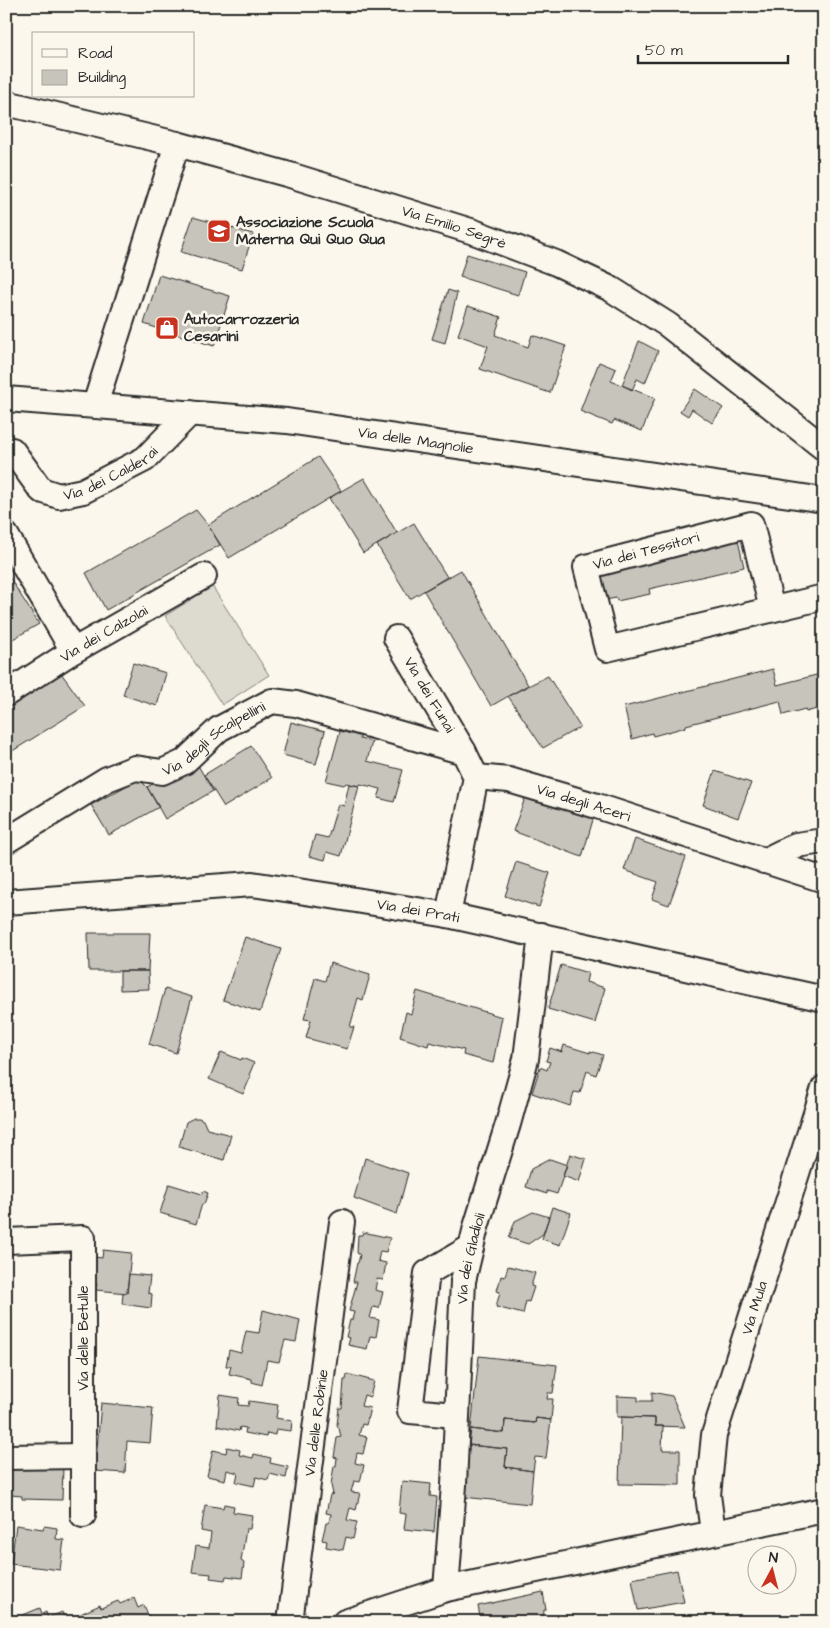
<svg xmlns="http://www.w3.org/2000/svg" width="830" height="1628" font-family="'Architects Daughter',sans-serif">
	<style>
		.pitch { fill: #dddad0; stroke: #84827e }
		.building { fill: #c7c4bc; stroke: #2b2b2b }
		.lines { fill: none; stroke-linecap: round; stroke-linejoin: round }
		.minor-casing { stroke: #2b2b2b; stroke-width: 28 }
		.minor { stroke: #fbf7ec; stroke-width: 24 }
		.labels { text-anchor: middle; dominant-baseline: central; stroke-width: 5; stroke-linejoin: round; paint-order: stroke }
		.poi-label { font-size: 15px; font-weight: bold; fill: #2b2b2b; stroke: #fbf7ec; text-anchor: start }
		.street-label { font-size: 15px; fill: #2b2b2b; stroke: #fbf7ec }
	</style>
	<rect width="100%" height="100%" fill="#fbf7ec"/>
	<filter id="ink" filterUnits="userSpaceOnUse"><feTurbulence type="fractalNoise" baseFrequency=".02" numOctaves="2"/><feDisplacementMap in="SourceGraphic" scale="10" xChannelSelector="R" yChannelSelector="G"/><feConvolveMatrix kernelMatrix="1 2 1 2 8 2 1 2 1" color-interpolation-filters="sRGB"/></filter>
	<g filter="url(#ink)">
		<!-- pitch -->
		<path class="pitch" d="M212,586L269,675L222,705L165,616Z"/>
		<!-- building -->
		<path class="building" d="M98,6H127L125,12Z
			M193,217L253,234L242,269L181,252Z
			M467,254L525,272L518,295L460,277Z
			M159,275L230,296L214,346L144,324Z
			M448,290L457,293L445,343L432,339Z
			M468,306L501,317L495,335L528,347L532,335L566,346L550,393L480,369L488,346L458,335Z
			M639,341L658,351L645,383L637,379L632,390L622,385Z
			M599,362L616,369L611,381L655,398L642,431L614,420L612,424L580,411Z
			M695,389L723,408L712,423L692,409L688,416L680,411Z
			M318,457L341,491L229,558L208,525Z
			M364,478L397,533L363,553L329,498Z
			M196,510L208,525L220,545L106,610L86,573Z
			M414,523L447,577L410,599L377,545Z
			M737,536L744,567L649,589L650,594L617,601L616,598L595,602L589,574Z
			M461,570L528,685L491,706L424,591Z
			M6,572L39,624L6,643Z
			M133,663L166,673L157,706L123,695Z
			M773,669L777,685L824,673V707L806,712L805,709L783,715L780,701L686,725V727L653,736L652,733L632,739L624,707Z
			M61,673L85,706L6,755V707Z
			M548,676L580,727L543,748L508,696Z
			M291,722L325,731L316,764L283,755Z
			M340,731L360,736V739L372,742L367,761L403,770L394,802L378,798L381,789L360,784L359,786L346,783L344,785L326,781Z
			M251,746L272,778L224,807L204,775Z
			M196,762L213,791L165,819L147,787Z
			M715,771L751,783L738,818L703,805Z
			M139,779L147,787L159,807L109,835L91,805Z
			M349,784L359,786L341,856L327,852L325,860L309,856L315,835L328,838L338,804L344,806Z
			M528,790L595,813L582,857L513,831Z
			M635,839L686,857L669,905L652,899L658,882L624,870Z
			M516,862L550,873L539,907L505,896Z
			M88,933H150L148,971H89Z
			M245,937L281,949L260,1012L223,1000Z
			M330,963L370,975L363,1000L358,998L350,1027H354L347,1049L306,1038L311,1020L304,1019L315,978L325,981Z
			M561,965L588,973L586,982L605,988L595,1023L548,1009Z
			M120,971H148L149,989L120,990Z
			M165,989L192,997L176,1053L149,1044Z
			M417,991L502,1017L493,1063L463,1055L464,1050L429,1042L428,1046L400,1037L406,1012L411,1014Z
			M564,1045L590,1053V1051L603,1055L596,1075L587,1071L580,1093L574,1092L570,1106L532,1093L540,1067L547,1070L550,1062L546,1061L550,1048L562,1052Z
			M221,1052L241,1060L242,1058L254,1063L249,1075L251,1076L243,1094L209,1079Z
			M194,1118H199L203,1120L207,1129L231,1135L224,1160L179,1147L186,1122Z
			M570,1154L586,1159L579,1182L563,1176Z
			M365,1158L408,1173L397,1214L354,1198Z
			M550,1159L567,1165L557,1194L547,1191V1194L526,1187L531,1169Z
			M169,1184L202,1194L203,1191L208,1193L204,1204H202L196,1224L160,1213Z
			M552,1207L571,1213L560,1245L542,1239Z
			M533,1212L549,1217L543,1234L528,1244L509,1238L515,1221Z
			M363,1232L390,1238L386,1252L380,1251L378,1261L386,1263L383,1280L377,1279L375,1290L383,1292L379,1308L373,1307L370,1318L379,1320L376,1337L370,1336L367,1349L348,1345L350,1338L346,1337L350,1320H352L354,1312L349,1311L357,1282H353L357,1263H358L360,1255L357,1253L358,1235H362Z
			M103,1250L131,1253L127,1293L96,1290L97,1284H92L95,1257L102,1258Z
			M508,1266L535,1273L531,1286L534,1287L529,1302L526,1301L523,1314L496,1307L500,1292L497,1291L501,1276L505,1277Z
			M129,1274L150,1276L148,1293L152,1294L151,1308L122,1304L123,1293H127Z
			M263,1310L300,1320L296,1342L285,1340L279,1362L267,1360L262,1385L252,1382V1379L229,1374L231,1366H226L229,1350L241,1353L246,1331L259,1333Z
			M479,1356L557,1365L553,1393H548L547,1399H553L551,1420L536,1418L535,1423L505,1420L504,1433L471,1429Z
			M347,1374L374,1381L370,1397L364,1395L361,1406L370,1408L366,1425L362,1424L359,1435L367,1437L363,1454L357,1453L355,1463L364,1465L360,1482L354,1481L351,1492L360,1493L356,1510L350,1508L347,1520L357,1522L353,1539L346,1537L343,1550L326,1547L327,1541L322,1540L326,1523H329L331,1514L326,1513L330,1495L333,1494L331,1485L334,1466H336L337,1458L334,1457L337,1438L341,1437L339,1428L337,1425L339,1408H342L344,1380H346Z
			M652,1392L672,1396L685,1427L655,1426V1418L617,1417V1396L638,1397V1401H652Z
			M220,1395L239,1398L238,1405L248,1406L249,1401L278,1405L276,1418L292,1421L291,1431L276,1429L275,1435L267,1433L266,1437L245,1433L246,1428L240,1427L239,1431L217,1426Z
			M101,1403L153,1408L150,1443L127,1441L125,1473L95,1471Z
			M621,1417L655,1418V1426H663L662,1450H680V1485L619,1484Z
			M536,1418L551,1420L546,1458L535,1457L533,1471L505,1467L507,1449L469,1445L471,1429L504,1433L505,1420L535,1423Z
			M469,1445L507,1449L505,1467L533,1471L530,1504L463,1497Z
			M227,1447L240,1450L239,1455L253,1458L254,1454L271,1458L270,1463L288,1467L286,1478L270,1474L268,1480L256,1477L254,1486L236,1482L238,1473L227,1470L225,1480L207,1476L213,1450L226,1453Z
			M11,1464L63,1466L62,1500L22,1499V1496L10,1495Z
			M402,1481L431,1484L430,1496L437,1497L434,1532L404,1529L406,1514L399,1513Z
			M224,1504L234,1506L233,1512L252,1515L250,1529H246L241,1561L244,1563L242,1578L226,1576L225,1580L210,1578L211,1574L192,1572L196,1546L209,1548L211,1533L201,1531L205,1505L223,1508Z
			M16,1525L43,1529L44,1526L57,1528L56,1539L64,1540L60,1570L11,1564Z
			M677,1570L684,1602L638,1610L632,1579Z
			M543,1592L546,1610H544L543,1620L533,1622H481L478,1606Z
			M134,1598L138,1608L144,1605L151,1622H66L65,1621L100,1605L101,1608L118,1601L120,1604Z
			M40,1608L42,1614L46,1612L48,1618L62,1612L66,1622H12L11,1620Z"/>
		<g class="lines">
			<!-- minor casing -->
			<g class="minor-casing">
				<g id="minor">
					<path id="s1" d="M6,103L177,144L290,175L474,232L556,263L611,289L668,325L824,448"/>
					<path id="s2" d="M6,399L287,421L824,500"/>
					<path d="M95,405L177,144"/>
					<path id="s3" d="M6,449L12,450L41,490L59,496L83,491L145,459L190,413"/>
					<path d="M6,535L73,651"/>
					<path d="M772,609L751,524L586,567L607,649L824,597"/>
					<path id="s4" d="M396,638L464,752"/>
					<path id="s5" d="M6,694L73,651L204,576"/>
					<path id="s6" d="M6,841L107,779L135,768L162,772L184,762L219,729L272,701L296,704L464,752L476,777"/>
					<path d="M764,861L796,845L824,841"/>
					<path id="s7" d="M6,902L252,884L331,896L448,915L824,999"/>
					<path id="s8" d="M448,915L476,777L509,780L597,806L824,880"/>
					<path d="M6,1241L83,1238V1515"/>
					<path d="M456,1415L410,1411L427,1273L471,1247"/>
					<path d="M6,1457L83,1456"/>
					<path id="s9" d="M713,1532L708,1495L714,1435L824,1088"/>
					<path id="s10" d="M446,1589L454,1485L463,1281L476,1227L508,1124L526,1059L541,935"/>
					<path id="s11" d="M290,1622L342,1222"/>
					<path d="M345,1622L446,1589L824,1510"/>
				</g>
			</g>
			<!-- minor -->
			<use href="#minor" class="minor"/>
		</g>
	</g>
	<!-- icons -->
	<defs>
		<g id="school-square" transform="scale(1.25)"><rect x="-9" y="-9" width="18" height="18" rx="4" fill="#c8321e" stroke="#fbf7ec"/><path d="M0-5L7-2L0 1L-7-2ZM-4 1L0 2.5L4 1V4Q0 6-4 4Z" fill="#fff"/></g>
		<g id="shop-square" transform="scale(1.25)"><rect x="-9" y="-9" width="18" height="18" rx="4" fill="#c8321e" stroke="#fbf7ec"/><path d="M-5-2.5h2.3a2.7 3.5 0 0 1 5.4 0H5L5.5 6h-11ZM-1.5-2.5h3a1.5 2.3 0 0 0-3 0Z" fill="#fff"/></g>
	</defs>
	<g fill-rule="evenodd">
		<use href="#school-square" x="219" y="231"/>
		<use href="#shop-square" x="167" y="328"/>
	</g>
	<g class="labels">
		<!-- poi labels -->
		<g class="poi-label">
			<text x="236" y="222">Associazione Scuola<tspan x="236" dy="17">Materna Qui Quo Qua</tspan></text>
			<text x="184" y="319">Autocarrozzeria<tspan x="184" dy="17">Cesarini</tspan></text>
		</g>
		<!-- street labels -->
		<g class="street-label">
			<text stroke="none"><textPath href="#s1" startOffset="465">Via Emilio Segrè</textPath></text>
			<text stroke="none"><textPath href="#s2" startOffset="412">Via delle Magnolie</textPath></text>
			<text stroke="none"><textPath href="#s3" startOffset="131">Via dei Calderai</textPath></text>
			<text transform="translate(646 551) rotate(-15)">Via dei Tessitori</text>
			<text stroke="none"><textPath href="#s5" startOffset="115">Via dei Calzolai</textPath></text>
			<text stroke="none"><textPath href="#s4" startOffset="66">Via dei Funai</textPath></text>
			<text stroke="none"><textPath href="#s6" startOffset="238">Via degli Scalpellini</textPath></text>
			<text stroke="none"><textPath href="#s8" startOffset="252">Via degli Aceri</textPath></text>
			<text stroke="none"><textPath href="#s7" startOffset="415">Via dei Prati</textPath></text>
			<text stroke="none"><textPath href="#s10" startOffset="332">Via dei Gladioli</textPath></text>
			<text stroke="none"><textPath href="#s9" startOffset="231">Via Mula</textPath></text>
			<text transform="translate(83 1338) rotate(-90)">Via delle Betulle</text>
			<text stroke="none"><textPath href="#s11" startOffset="201">Via delle Robinie</textPath></text>
		</g>
	</g>
	<!-- margin -->
	<rect width="830" height="1628" fill="none" stroke="#fbf7ec" stroke-width="25"/>
	<rect x="12" y="12" width="805" height="1603" fill="none" stroke="#2b2b2b" stroke-width="2" filter="url(#ink)"/>
	<!-- legend -->
	<rect x="32" y="32" width="162" height="65" fill="#fbf7ec" stroke="#a8a59f"/>
	<rect x="42" y="49" width="25" height="8" fill="#fbf7ec" stroke="#a8a59f"/>
	<text x="78" y="58" font-size="15" fill="#2b2b2b">Road</text>
	<rect x="42" y="70" width="25" height="15" fill="#c7c4bc" stroke="#a8a59f"/>
	<text x="78" y="82" font-size="15" fill="#2b2b2b">Building</text>
	<!-- north arrow -->
	<g transform="translate(772 1570) rotate(7)"><circle r="24" fill="#fbf7ec" stroke="#a8a59f"/>
	<path d="M0-4L9 19L0 12L-9 19Z" fill="#c8321e"/>
	<text y="-8" font-size="14" font-weight="bold" text-anchor="middle" fill="#2b2b2b">N</text>
	</g>
	<!-- scale -->
	<path d="M638 55v8h150v-8" fill="none" stroke="#2b2b2b" stroke-width="2.5"/>
	<text x="645" y="55" font-size="15" fill="#2b2b2b" stroke="#fbf7ec" stroke-width="4" paint-order="stroke">50 m</text>
</svg>
